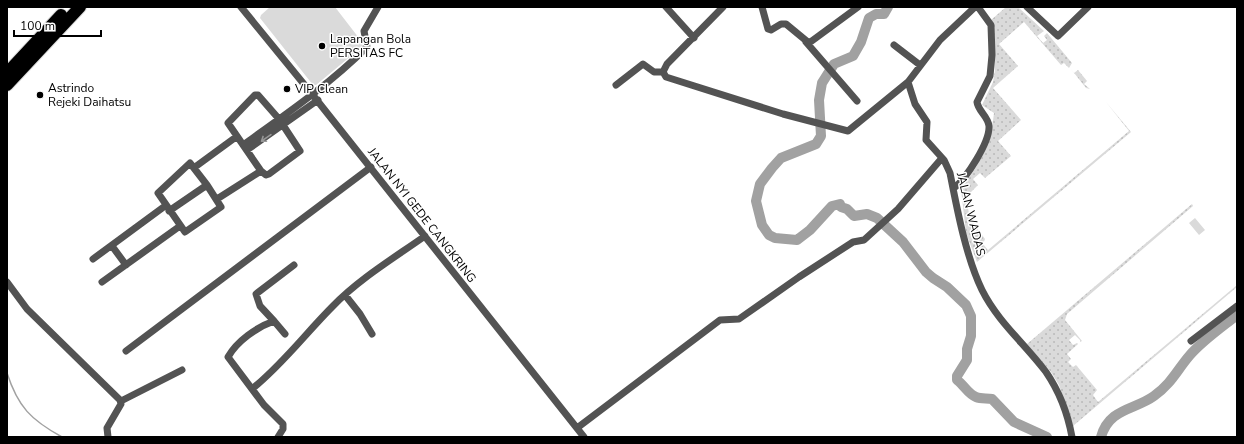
<svg xmlns="http://www.w3.org/2000/svg" width="1244" height="444" font-family="'Nunito Sans',sans-serif">
	<style>
		.grass { fill: url(#grass-dots) }
		.park { fill: #dadada }
		.lines { fill: none; stroke-linecap: round; stroke-linejoin: round }
		.stream { stroke: #a1a1a1; stroke-width: 1.5 }
		.river { stroke: #a1a1a1; stroke-width: 10 }
		.highway-casing { stroke: #dbdbdb; stroke-width: 14 }
		.street { stroke: #535353; stroke-width: 7 }
		.highway { stroke: #000; stroke-width: 12 }
		.oneway { stroke: #989898 }
		.poi-dot { fill: #000; stroke: #fff; stroke-width: 1.5 }
		.labels { text-anchor: middle; dominant-baseline: central; stroke-width: 3; stroke-linejoin: round; paint-order: stroke }
		.poi-label { font-size: 12px; fill: #000; stroke: #fff; text-anchor: start }
		.street-label { font-size: 12px; fill: #000; stroke: #fff }
	</style>
	<defs>
		<pattern id="grass-dots" width="8" height="8" patternUnits="userSpaceOnUse"><rect width="8" height="8" fill="#dadada"/><path d="M2 2h.1M6 6h.1" fill="none" stroke="#b9b9b9" stroke-width="1.8" stroke-linecap="round"/></pattern>
	</defs>
	<rect width="100%" height="100%" fill="#fff"/>
	<!-- grass -->
	<path class="grass" d="M1006,7H1018L1044,31L1037,36L1043,43L1047,40L1044,36L1047,33L1072,63L1069,68L1064,63L1061,65L1024,22L999,44L1018,66L993,88L1021,120L998,141L1011,156L985,178L980,173L973,179L978,185L966,197L970,219L985,239L983,244L988,250L1129,131L1106,102L1131,132L977,262L966,233L961,189C980,163 990,147 994,113L982,105L993,82L995,70L994,24L991,20Z
		M1071,69L1074,73L1078,70L1087,81L1084,84L1090,89L1086,88Z
		M1192,204L1193,206L1067,314L1065,320L1082,341L1080,342V340L1075,335L1069,340L1073,345L1077,343L1078,344L1067,354L1071,359L1068,362L1073,367L1076,365L1097,390L1093,395L1098,402L1237,285V287L1073,426L1059,385L1051,372L1027,344Z"/>
	<!-- park -->
	<path class="park" d="M270,7H335L362,42L363,46L316,85H313L260,18L261,15Z
		M1195,218L1205,230L1199,235L1189,223Z"/>
	<g class="lines">
		<!-- stream -->
		<path class="stream" d="M7,373C18,407 31,420 62,437"/>
		<!-- river -->
		<path class="river" d="M888,7L884,14H876L869,18L861,42L853,56L834,64L822,83L819,100L821,136L816,144L781,158L772,168L760,184L756,201L762,225L769,235L775,238L797,240L810,230L832,206L840,204L841,207L847,209L854,216L867,214L877,218L903,242L926,272L933,278L947,287L966,305L971,316V336L967,349V360L957,376V380C964,385 968,394 976,397C981,399 987,398 992,399L1014,422L1047,437
			M1101,437C1109,408 1135,410 1154,396C1172,383 1177,370 1190,355C1203,340 1222,327 1237,315"/>
		<!-- highway casing -->
		<g class="highway-casing">
			<path id="highway" d="M7,73L61,15
				M7,85L80,7"/>
		</g>
		<!-- street -->
		<path class="street" d="M241,7L312,94L584,437
			M666,7L694,38
			M723,7L667,64L663,72L666,77L783,114L848,131L908,82
			M762,7L768,29L771,30L781,24H786L809,43L858,7
			M975,7L940,40L908,82L915,104L927,122L926,140L944,160L950,173C957,209 966,257 982,290C998,322 1025,344 1046,372C1059,391 1068,415 1072,437
			M1027,7L1058,36L1088,7
			M806,42L857,101
			M894,45L920,65
			M616,85L643,64L654,72H663
			M243,145C285,115 330,84 367,47L364,31L378,7
			M247,150L318,100
			M190,163L207,185L221,207L185,232L158,193Z
			M195,167L236,137
			M954,188C966,179 990,142 989,126C988,116 978,111 977,102L990,76L992,55L991,25L978,7
			M217,199L261,171L228,123L255,95H258L279,119L300,151L269,174L266,175L261,171
			M169,211L207,185
			M112,246L126,265
			M93,259L165,206
			M7,282L27,309L120,400L121,404L107,428L108,437
			M102,282L180,226
			M345,295L360,314L372,334
			M274,321L260,306L256,294L294,265
			M1191,341L1237,306
			M126,351L371,167
			M252,389C283,364 305,334 333,306C359,279 394,258 425,236
			M121,401L182,370
			M577,428L720,320L739,319L799,277L853,242L864,240L898,209L942,158
			M278,437L283,429V424L264,405L228,357C237,341 257,327 274,321L285,334"/>
		<!-- highway -->
		<use href="#highway" class="highway"/>
	</g>
	<!-- one-way arrows -->
	<defs><path id="oneway-shaft" d="M-6 0H5M1.5-3L5.5 0L1.5 3" fill="none" stroke-width="1.6" stroke-linecap="round" stroke-linejoin="round"/></defs>
	<use class="oneway" href="#oneway-shaft" transform="translate(266 138) rotate(145)"/>
	<!-- markers -->
	<g class="poi-dot">
		<circle cx="322" cy="46" r="4"/>
		<circle cx="287" cy="89" r="4"/>
		<circle cx="40" cy="95" r="4"/>
	</g>
	<g class="labels">
		<!-- poi labels -->
		<g class="poi-label">
			<text x="330" y="39">Lapangan Bola<tspan x="330" dy="14">PERSITAS FC</tspan></text>
			<text x="48" y="88">Astrindo<tspan x="48" dy="14">Rejeki Daihatsu</tspan></text>
			<text x="295" y="89">VIP Clean</text>
		</g>
		<!-- street labels -->
		<g class="street-label">
			<text transform="translate(971 214) rotate(76)">JALAN WADAS</text>
			<text transform="translate(422 215) rotate(52)">JALAN NYI GEDE CANGKRING</text>
		</g>
	</g>
	<!-- border -->
	<rect width="1244" height="444" fill="none" stroke="#000000" stroke-width="16"/>
	<!-- scale -->
	<path d="M14 30v6h87v-6" fill="none" stroke="#000000" stroke-width="2"/>
	<text x="20" y="30" font-size="12" fill="#000000" stroke="#ffffff" stroke-width="3" paint-order="stroke">100 m</text>
</svg>
